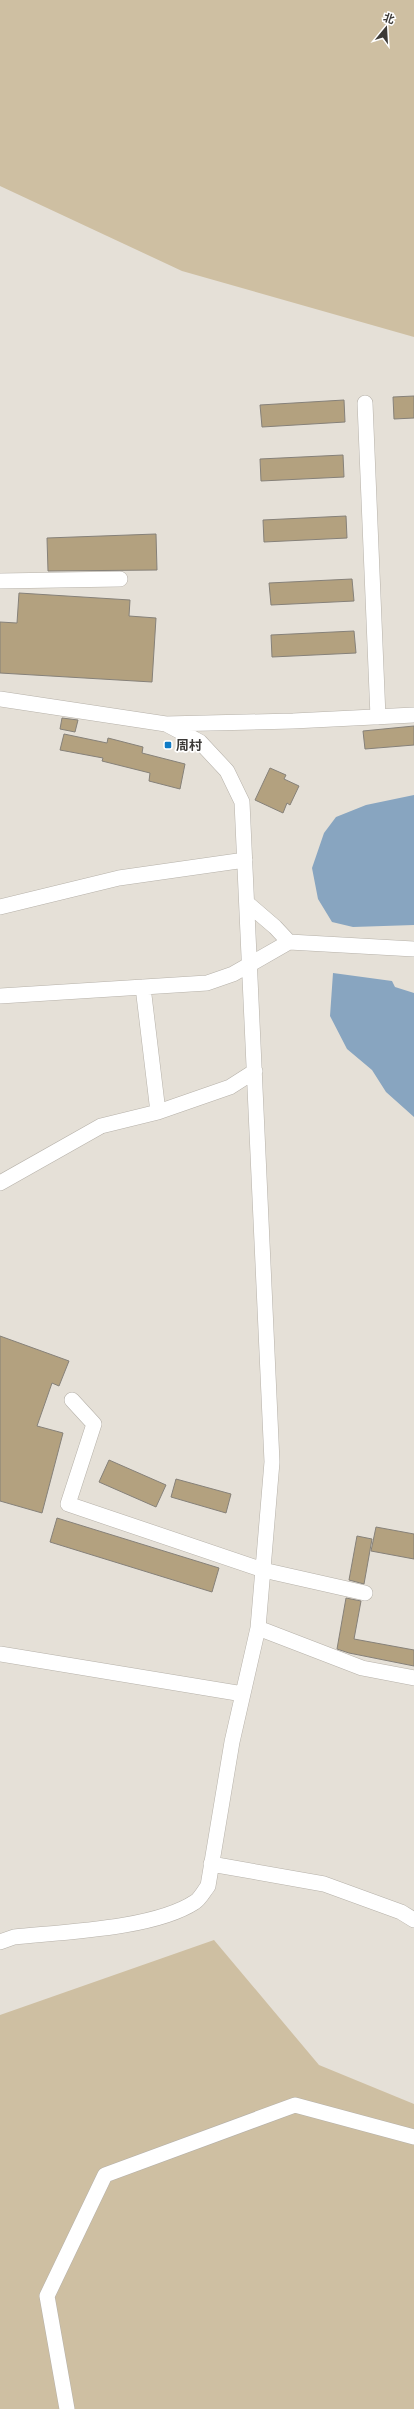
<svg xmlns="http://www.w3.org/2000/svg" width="414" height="2409" font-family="Arial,'Noto Sans SC',sans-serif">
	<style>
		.green { fill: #cebfa2 }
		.water { fill: #88a5c0 }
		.building { fill: #b3a17f; stroke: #868179 }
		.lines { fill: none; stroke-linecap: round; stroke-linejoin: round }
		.street-casing { stroke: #b6b1a9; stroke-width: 16 }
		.street { stroke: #fff; stroke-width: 15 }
		.poi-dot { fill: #0f7bc6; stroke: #fff; stroke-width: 1.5 }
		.labels { text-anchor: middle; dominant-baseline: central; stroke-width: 3.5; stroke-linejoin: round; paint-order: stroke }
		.poi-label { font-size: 13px; font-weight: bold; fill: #3c3a37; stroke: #fff; text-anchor: start }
	</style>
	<rect width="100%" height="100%" fill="#e5e0d7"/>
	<!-- green -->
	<path class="green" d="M0,0H414V337L182,271L0,186Z
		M214,1940L319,2065L414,2104V2409H0V2015Z"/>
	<!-- water -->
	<path class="water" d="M414,795V925L353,927L332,922L318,899L312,868L324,833L336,817L366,805Z
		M333,973L392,981L395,987L414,993V1117L386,1092L372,1070L347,1049L330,1016Z"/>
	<!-- building -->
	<path class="building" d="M414,396V418L394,419L393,397Z
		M344,400L345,422L262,427L260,405Z
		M343,455L344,477L261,481L260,459Z
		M346,516L347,538L264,542L263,520Z
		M156,534L157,570L48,571L47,538Z
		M352,579L354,601L271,605L269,583Z
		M19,593L130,600L129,616L156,618L152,682L0,673V622L17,623Z
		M354,631L356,653L272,657L271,635Z
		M62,718L78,720L75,732L60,729Z
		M414,726V745L365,749L363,731Z
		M64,734L107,743L108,738L143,747L142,753L185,764L180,789L149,781L150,773L102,761L103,758L60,750Z
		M270,768L286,775L284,779L299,786L290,805L287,803L283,813L255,800Z
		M0,1336L69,1361L59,1386L52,1383L37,1426L63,1433L42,1513L0,1501Z
		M109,1460L166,1485L156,1507L99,1482Z
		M176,1479L231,1494L226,1513L171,1497Z
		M57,1518L219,1568L212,1592L50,1542Z
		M376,1527L414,1534V1559L371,1551Z
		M357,1536L372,1539L364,1584L349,1580Z
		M346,1598L361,1601L354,1639L414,1650V1666L349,1653L337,1649Z"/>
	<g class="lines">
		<!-- street casing -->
		<g class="street-casing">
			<path id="street" d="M365,403L378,717
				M0,581L120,579
				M0,699L166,724L293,721L414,715
				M0,907L119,878L245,860
				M289,942L414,949
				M143,987L158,1112L230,1087L255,1071
				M0,996L207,983L233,974L289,942L275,927L247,903
				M0,1183L101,1126L158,1112
				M72,1400L94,1424L68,1504L263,1570L365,1593
				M258,1628L362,1668L414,1678
				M0,1654L243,1694
				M211,1864L324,1884L401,1912L414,1920
				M0,1942L14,1937C63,1932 154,1929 195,1902C200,1899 204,1891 208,1886L232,1742L258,1628L272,1462L242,802L227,771L200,742L166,724
				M67,2409L47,2296L105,2175L295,2105L414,2137"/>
		</g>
		<!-- street -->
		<use href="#street" class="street"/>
	</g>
	<!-- markers -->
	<rect class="poi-dot" x="164" y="741" width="8" height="8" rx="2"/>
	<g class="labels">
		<!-- poi labels -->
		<g class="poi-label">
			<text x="176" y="745">周村</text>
		</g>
	</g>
	<!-- north arrow -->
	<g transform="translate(386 28) rotate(18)" stroke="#ffffff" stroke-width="3" paint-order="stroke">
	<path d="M0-3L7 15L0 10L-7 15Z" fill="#3c3a37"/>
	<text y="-6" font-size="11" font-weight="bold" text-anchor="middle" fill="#3c3a37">北</text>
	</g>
</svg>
